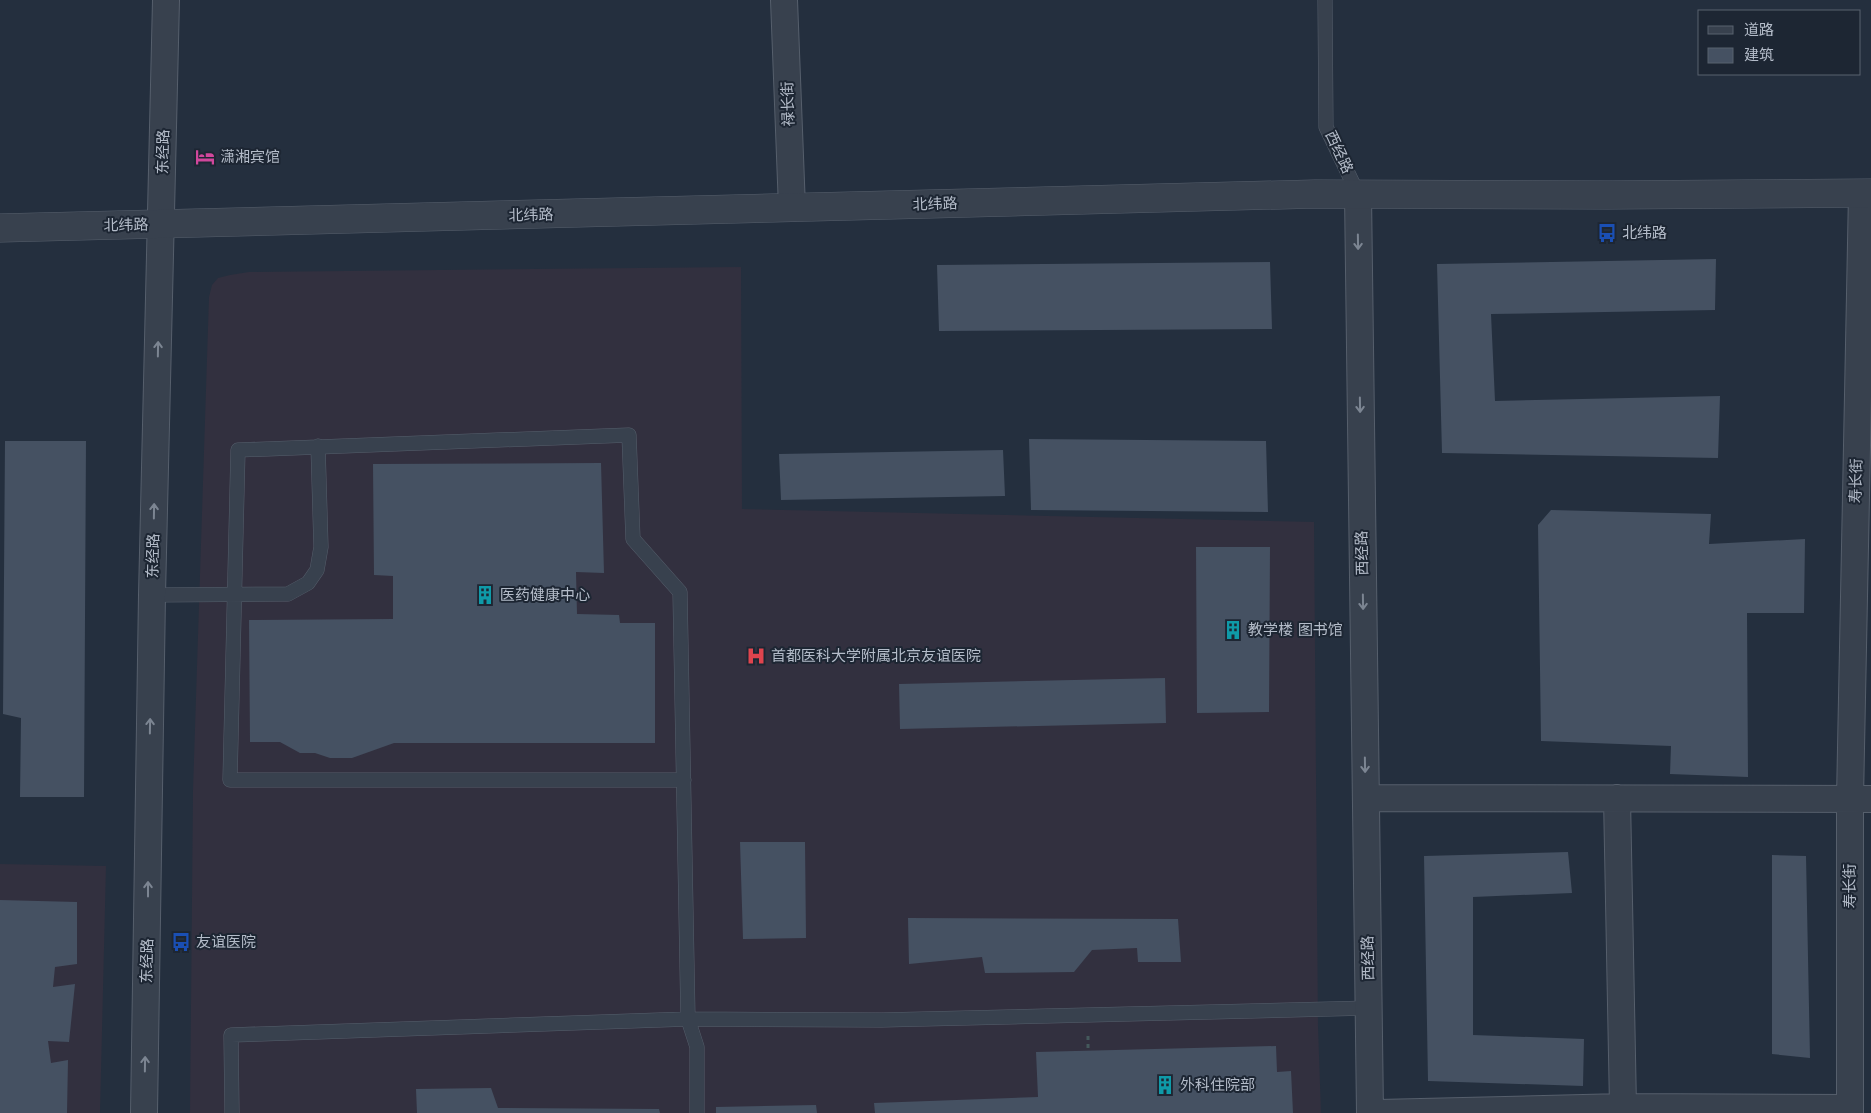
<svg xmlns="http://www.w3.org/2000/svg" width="1871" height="1113" font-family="'DejaVu Sans','Noto Sans SC',sans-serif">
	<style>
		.medical { fill: #32303f }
		.building { fill: #455162 }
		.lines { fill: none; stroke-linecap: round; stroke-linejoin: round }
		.service-casing { stroke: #565f6c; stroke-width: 15 }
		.minor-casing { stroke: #565f6c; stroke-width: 28 }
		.tertiary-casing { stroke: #565f6c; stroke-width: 29 }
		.path { stroke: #44595c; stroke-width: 3; stroke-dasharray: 4 4; stroke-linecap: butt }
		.service { stroke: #38414e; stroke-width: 14 }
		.minor { stroke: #38414e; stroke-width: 26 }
		.tertiary { stroke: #38414e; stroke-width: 28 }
		.oneway { stroke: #7c8592 }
		.labels { text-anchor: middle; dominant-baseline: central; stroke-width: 4; stroke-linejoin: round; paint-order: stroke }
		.street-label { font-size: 15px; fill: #b4bcc9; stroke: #1d2633 }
		.poi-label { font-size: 15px; fill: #b4bcc9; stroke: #1d2633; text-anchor: start }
	</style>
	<rect width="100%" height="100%" fill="#242f3e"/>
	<!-- medical -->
	<path class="medical" d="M741,267L742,509L1314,522L1318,1026L1321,1113H190L193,790L209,297L212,285L218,278L230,275L249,272Z
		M0,864L106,866L100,1113H0Z"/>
	<!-- building -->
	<path class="building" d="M1716,259L1715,310L1491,314L1495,401L1720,396L1718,458L1442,453L1437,264Z
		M1270,262L1272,329L939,331L937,265Z
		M1029,439L1266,441L1268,512L1031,510Z
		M5,441H86L84,797H20L21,718L3,714Z
		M1003,450L1005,496L781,500L779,454Z
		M601,463L604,573L576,572L577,614L619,615L620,623H655V743H394L352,758H330L315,753H300L280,742H250L249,620L393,619V576L374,575L373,464Z
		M1551,510L1711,514L1709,544L1805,539L1804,613H1747L1748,777L1670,774L1671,746L1541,741L1538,525Z
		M1196,547H1270L1269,712L1197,713Z
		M1165,678L1166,723L900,729L899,684Z
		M740,842H805L806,938L743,939Z
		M1568,852L1572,893L1473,897V1035L1584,1039L1583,1086L1428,1081L1424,856Z
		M1772,855L1806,856L1810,1058L1772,1054Z
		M0,900L77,902V964L55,967L53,987L75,984L69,1042L48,1041L51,1063L68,1060L67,1113H0Z
		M908,918L1178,919L1181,962H1138L1137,948L1092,950L1074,972L985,973L982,957L909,964Z
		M1276,1046L1277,1072L1291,1071L1293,1113H875L874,1103L1038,1097L1036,1052Z
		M491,1088L498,1108L659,1109L660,1113H417L416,1089Z
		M816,1105L817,1113H716V1107Z"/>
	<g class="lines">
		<!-- service casing -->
		<g class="service-casing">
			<path id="service" d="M1325,0L1326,127L1358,194
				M152,595L288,594L308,583L317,570L321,547L318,446
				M684,780H230L238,450L629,435L633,539L680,592L688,1019L697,1047V1113
				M232,1113L231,1035L688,1019L882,1020L1369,1008"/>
		</g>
		<!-- minor casing -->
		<g class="minor-casing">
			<path id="minor" d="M784,0L792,208
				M1358,194L1370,1113
				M1366,798L1871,799
				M1617,798L1623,1107
				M144,1113L152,595L166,0
				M1379,1113L1623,1107L1850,1108
				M1850,1113V799L1862,193"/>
		</g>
		<!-- tertiary casing -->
		<g class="tertiary-casing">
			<path id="tertiary" d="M0,228L1315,194L1608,195L1871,193"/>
		</g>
		<!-- path -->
		<path class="path" d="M1088,1036V1051"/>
		<!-- service -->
		<use href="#service" class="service"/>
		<!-- minor -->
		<use href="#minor" class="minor"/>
		<!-- tertiary -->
		<use href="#tertiary" class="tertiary"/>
	</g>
	<!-- one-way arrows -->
	<defs><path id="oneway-shaft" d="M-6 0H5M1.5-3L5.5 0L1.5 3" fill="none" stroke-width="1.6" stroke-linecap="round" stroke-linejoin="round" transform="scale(1.25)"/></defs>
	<g class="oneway">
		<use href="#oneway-shaft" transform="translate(1358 242) rotate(89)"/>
		<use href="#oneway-shaft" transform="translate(158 349) rotate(-89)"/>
		<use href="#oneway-shaft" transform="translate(1360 405) rotate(89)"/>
		<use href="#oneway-shaft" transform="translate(154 511) rotate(-89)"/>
		<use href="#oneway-shaft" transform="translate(1363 602) rotate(89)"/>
		<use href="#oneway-shaft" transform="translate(150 726) rotate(-89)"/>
		<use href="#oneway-shaft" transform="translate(1365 765) rotate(89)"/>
		<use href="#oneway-shaft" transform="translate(148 889) rotate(-90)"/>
		<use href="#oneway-shaft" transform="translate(145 1064) rotate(-89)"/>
	</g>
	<!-- icons -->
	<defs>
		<g id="hotel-bare" transform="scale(1.5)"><path d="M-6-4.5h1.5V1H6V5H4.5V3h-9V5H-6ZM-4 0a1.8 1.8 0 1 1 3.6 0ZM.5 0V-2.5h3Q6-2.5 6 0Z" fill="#d1479c" stroke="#1d2633" stroke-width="2.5" paint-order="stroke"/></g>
		<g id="bus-bare" transform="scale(1.5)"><path d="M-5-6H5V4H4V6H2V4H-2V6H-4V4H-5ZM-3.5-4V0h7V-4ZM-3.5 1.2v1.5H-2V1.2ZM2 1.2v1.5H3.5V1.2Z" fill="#1a4fb4" stroke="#1d2633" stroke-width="2.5" paint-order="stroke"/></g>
		<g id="building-bare" transform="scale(1.5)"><path d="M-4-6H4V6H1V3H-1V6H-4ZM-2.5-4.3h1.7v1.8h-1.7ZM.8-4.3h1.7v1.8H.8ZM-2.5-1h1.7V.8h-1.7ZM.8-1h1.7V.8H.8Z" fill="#0f9aa8" stroke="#1d2633" stroke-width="2.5" paint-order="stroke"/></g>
		<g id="hospital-bare" transform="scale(1.5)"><path d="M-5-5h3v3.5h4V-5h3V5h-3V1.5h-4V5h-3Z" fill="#e0444e" stroke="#1d2633" stroke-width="2.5" paint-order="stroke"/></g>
	</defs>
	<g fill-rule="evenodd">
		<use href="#hotel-bare" x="205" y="157"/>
		<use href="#bus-bare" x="1607" y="233"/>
		<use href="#building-bare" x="485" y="595"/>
		<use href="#building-bare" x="1233" y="630"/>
		<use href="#hospital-bare" x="756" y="656"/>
		<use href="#bus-bare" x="181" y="942"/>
		<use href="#building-bare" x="1165" y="1085"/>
	</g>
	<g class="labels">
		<!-- street labels -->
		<g class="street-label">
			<text transform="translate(788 104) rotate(-92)">禄长街</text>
			<text transform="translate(163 152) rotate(-89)">东经路</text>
			<text transform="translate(1339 152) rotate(65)">西经路</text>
			<text transform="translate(935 204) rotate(-2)">北纬路</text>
			<text transform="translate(531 215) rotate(-1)">北纬路</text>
			<text transform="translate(126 225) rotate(-1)">北纬路</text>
			<text transform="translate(1856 481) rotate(-89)">寿长街</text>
			<text transform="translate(1362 553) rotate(-91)">西经路</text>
			<text transform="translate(153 556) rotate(-89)">东经路</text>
			<text transform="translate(1850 886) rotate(-90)">寿长街</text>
			<text transform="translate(1368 958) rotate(-91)">西经路</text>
			<text transform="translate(147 961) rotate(-89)">东经路</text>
		</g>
		<!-- poi labels -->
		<g class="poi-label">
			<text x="220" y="157">潇湘宾馆</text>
			<text x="1622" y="233">北纬路</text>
			<text x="500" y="595">医药健康中心</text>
			<text x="1248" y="630">教学楼 图书馆</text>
			<text x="771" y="656">首都医科大学附属北京友谊医院</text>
			<text x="196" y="942">友谊医院</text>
			<text x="1180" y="1085">外科住院部</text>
		</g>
	</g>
	<!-- legend -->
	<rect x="1698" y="10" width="162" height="65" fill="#1d2633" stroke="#59626f"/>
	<rect x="1708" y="26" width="25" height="8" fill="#38414e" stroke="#59626f"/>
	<text x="1744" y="35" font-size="15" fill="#b4bcc9">道路</text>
	<rect x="1708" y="48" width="25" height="15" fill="#455162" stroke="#59626f"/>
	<text x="1744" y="60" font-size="15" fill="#b4bcc9">建筑</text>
</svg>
